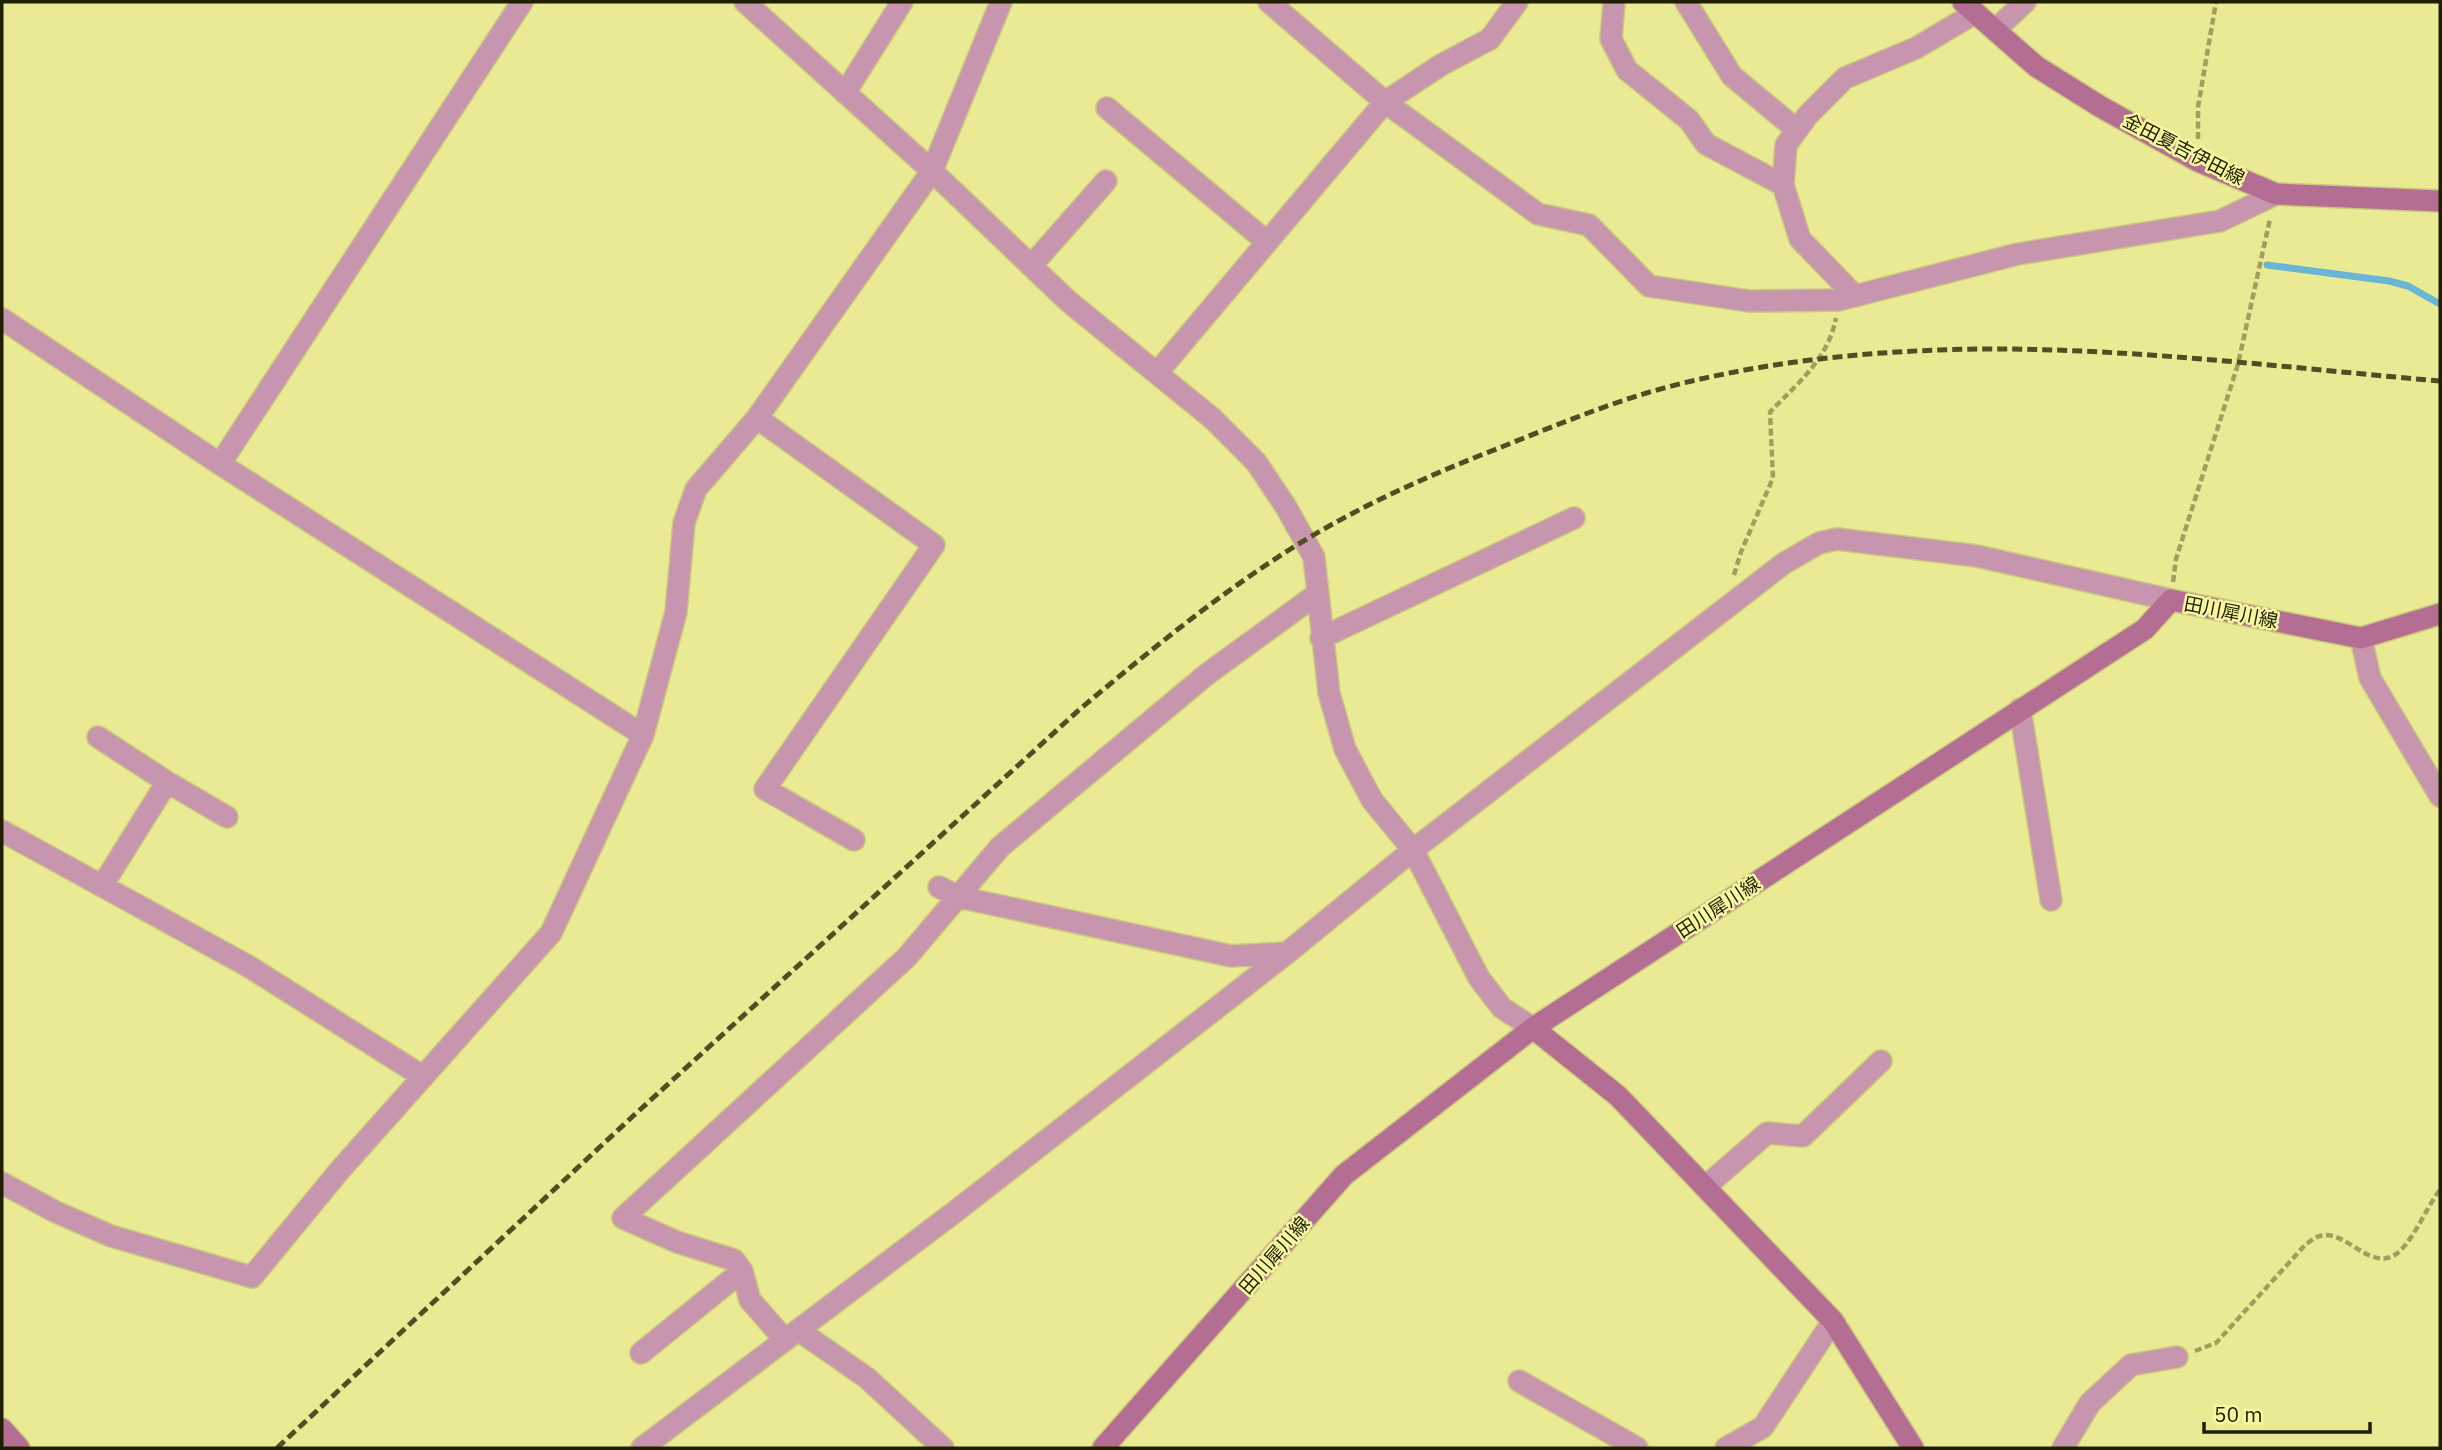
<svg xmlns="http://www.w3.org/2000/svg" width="2442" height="1450" font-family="'IBM Plex Sans','Noto Sans JP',sans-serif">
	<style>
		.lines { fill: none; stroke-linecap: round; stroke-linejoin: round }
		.stream { stroke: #69b5d6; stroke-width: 7 }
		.street-casing { stroke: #cac97c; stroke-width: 24 }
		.secondary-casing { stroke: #cac97c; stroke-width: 24 }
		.path { stroke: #a09f5d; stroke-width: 4.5; stroke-dasharray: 7 3.5; stroke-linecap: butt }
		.street { stroke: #c795ae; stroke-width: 21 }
		.secondary { stroke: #b56e93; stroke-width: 21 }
		.rail { stroke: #504f23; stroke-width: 5; stroke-dasharray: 10 5; stroke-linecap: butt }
		.labels { text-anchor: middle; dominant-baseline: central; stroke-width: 5; stroke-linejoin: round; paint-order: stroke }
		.street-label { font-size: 19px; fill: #1f1e00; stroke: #f8f7a1 }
	</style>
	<rect width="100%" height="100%" fill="#ebea94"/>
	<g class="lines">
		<!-- stream -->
		<path class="stream" d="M2267,265L2389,281L2408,286L2440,304"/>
		<!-- street casing -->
		<g class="street-casing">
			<path id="street" d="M522,2L220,464L643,735
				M745,2L932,171L1068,301L1213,419L1256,462L1286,507L1314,557L1329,693L1345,749L1372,800L1413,850L1479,978L1502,1008L1533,1028
				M1269,2L1385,102L1441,65L1490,39L1517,2
				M1614,2L1611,39L1627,70L1689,120L1706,144L1783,185
				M1686,2L1732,76L1797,130
				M1995,30L2025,2
				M845,93L902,2
				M1107,108L1267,242
				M1031,266L1106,181
				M1855,296L1800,239L1783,185L1786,145L1808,115L1845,78L1916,48L1975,13
				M2,319L220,464
				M1157,373L1385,102L1538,214L1589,225L1649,286L1749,301L1839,300L2018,254L2220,221L2276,194
				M757,418L934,545L765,789L854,840
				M1321,638L1574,518
				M2361,638L2370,678L2440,796
				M2020,709L2051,900
				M98,737L167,782L102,886
				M167,782L227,817
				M2,831L248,966L422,1076
				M939,887L959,897L1231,956L1287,953
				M2,1183L56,1212L111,1236L252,1277L340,1170L551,933L643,735L676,612L684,523L696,489L757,418L932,171L1001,2
				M1705,1187L1767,1133L1803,1136L1881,1061
				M798,1330L867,1378L943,1448
				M785,1340L750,1300L742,1271L734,1260L677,1242L623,1218L907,957L1000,847L1206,675L1317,594
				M641,1353L742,1271
				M1519,1381L1637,1448
				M642,1448L956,1211L1287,953L1413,850L1783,564L1819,543L1837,539L1977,556L2171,600
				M1726,1448L1763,1427L1833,1321
				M2063,1448L2090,1403L2131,1365L2177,1357"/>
		</g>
		<!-- secondary casing -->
		<g class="secondary-casing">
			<path id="secondary" d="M1963,2L2037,67L2101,107L2198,161L2276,194L2440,201
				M1533,1028L1618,1096L1833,1321L1913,1448
				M2,1429L19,1448
				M1103,1448L1344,1175L1533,1028L2145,629L2171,600L2361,638L2440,614"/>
		</g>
		<!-- path -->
		<path class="path" d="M2198,139V107L2216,2
			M1734,575L1741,552L1773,478L1770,412C1798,383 1828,359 1836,318
			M2173,582L2176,559L2238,364L2270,219
			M2195,1351L2216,1343L2306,1244C2310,1242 2315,1237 2320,1236C2347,1228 2373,1278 2401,1250C2417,1233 2426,1208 2440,1190"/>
		<!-- street -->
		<use href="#street" class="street"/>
		<!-- secondary -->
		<use href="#secondary" class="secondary"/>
		<!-- rail -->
		<path class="rail" d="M277,1448L632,1117L1080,709C1147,653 1215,597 1289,550C1355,508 1427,476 1499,448C1562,423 1625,396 1692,381C1786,359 1885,350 1981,349C2134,348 2288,368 2440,381"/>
	</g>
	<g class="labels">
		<!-- street labels -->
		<g class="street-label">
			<text transform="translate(2184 149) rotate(27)">金田夏吉伊田線</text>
			<text transform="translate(2231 612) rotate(11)">田川犀川線</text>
			<text transform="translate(1718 907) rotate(-33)">田川犀川線</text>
			<text transform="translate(1274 1255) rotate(-49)">田川犀川線</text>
		</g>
	</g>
	<!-- border -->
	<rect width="2442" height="1450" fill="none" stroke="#1f1e00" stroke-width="7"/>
	<!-- scale -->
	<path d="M2204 1422v10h166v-10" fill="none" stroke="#1f1e00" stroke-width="3.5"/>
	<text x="2214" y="1422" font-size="21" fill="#1f1e00" stroke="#f8f7a1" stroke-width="5" paint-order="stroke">50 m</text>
</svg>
